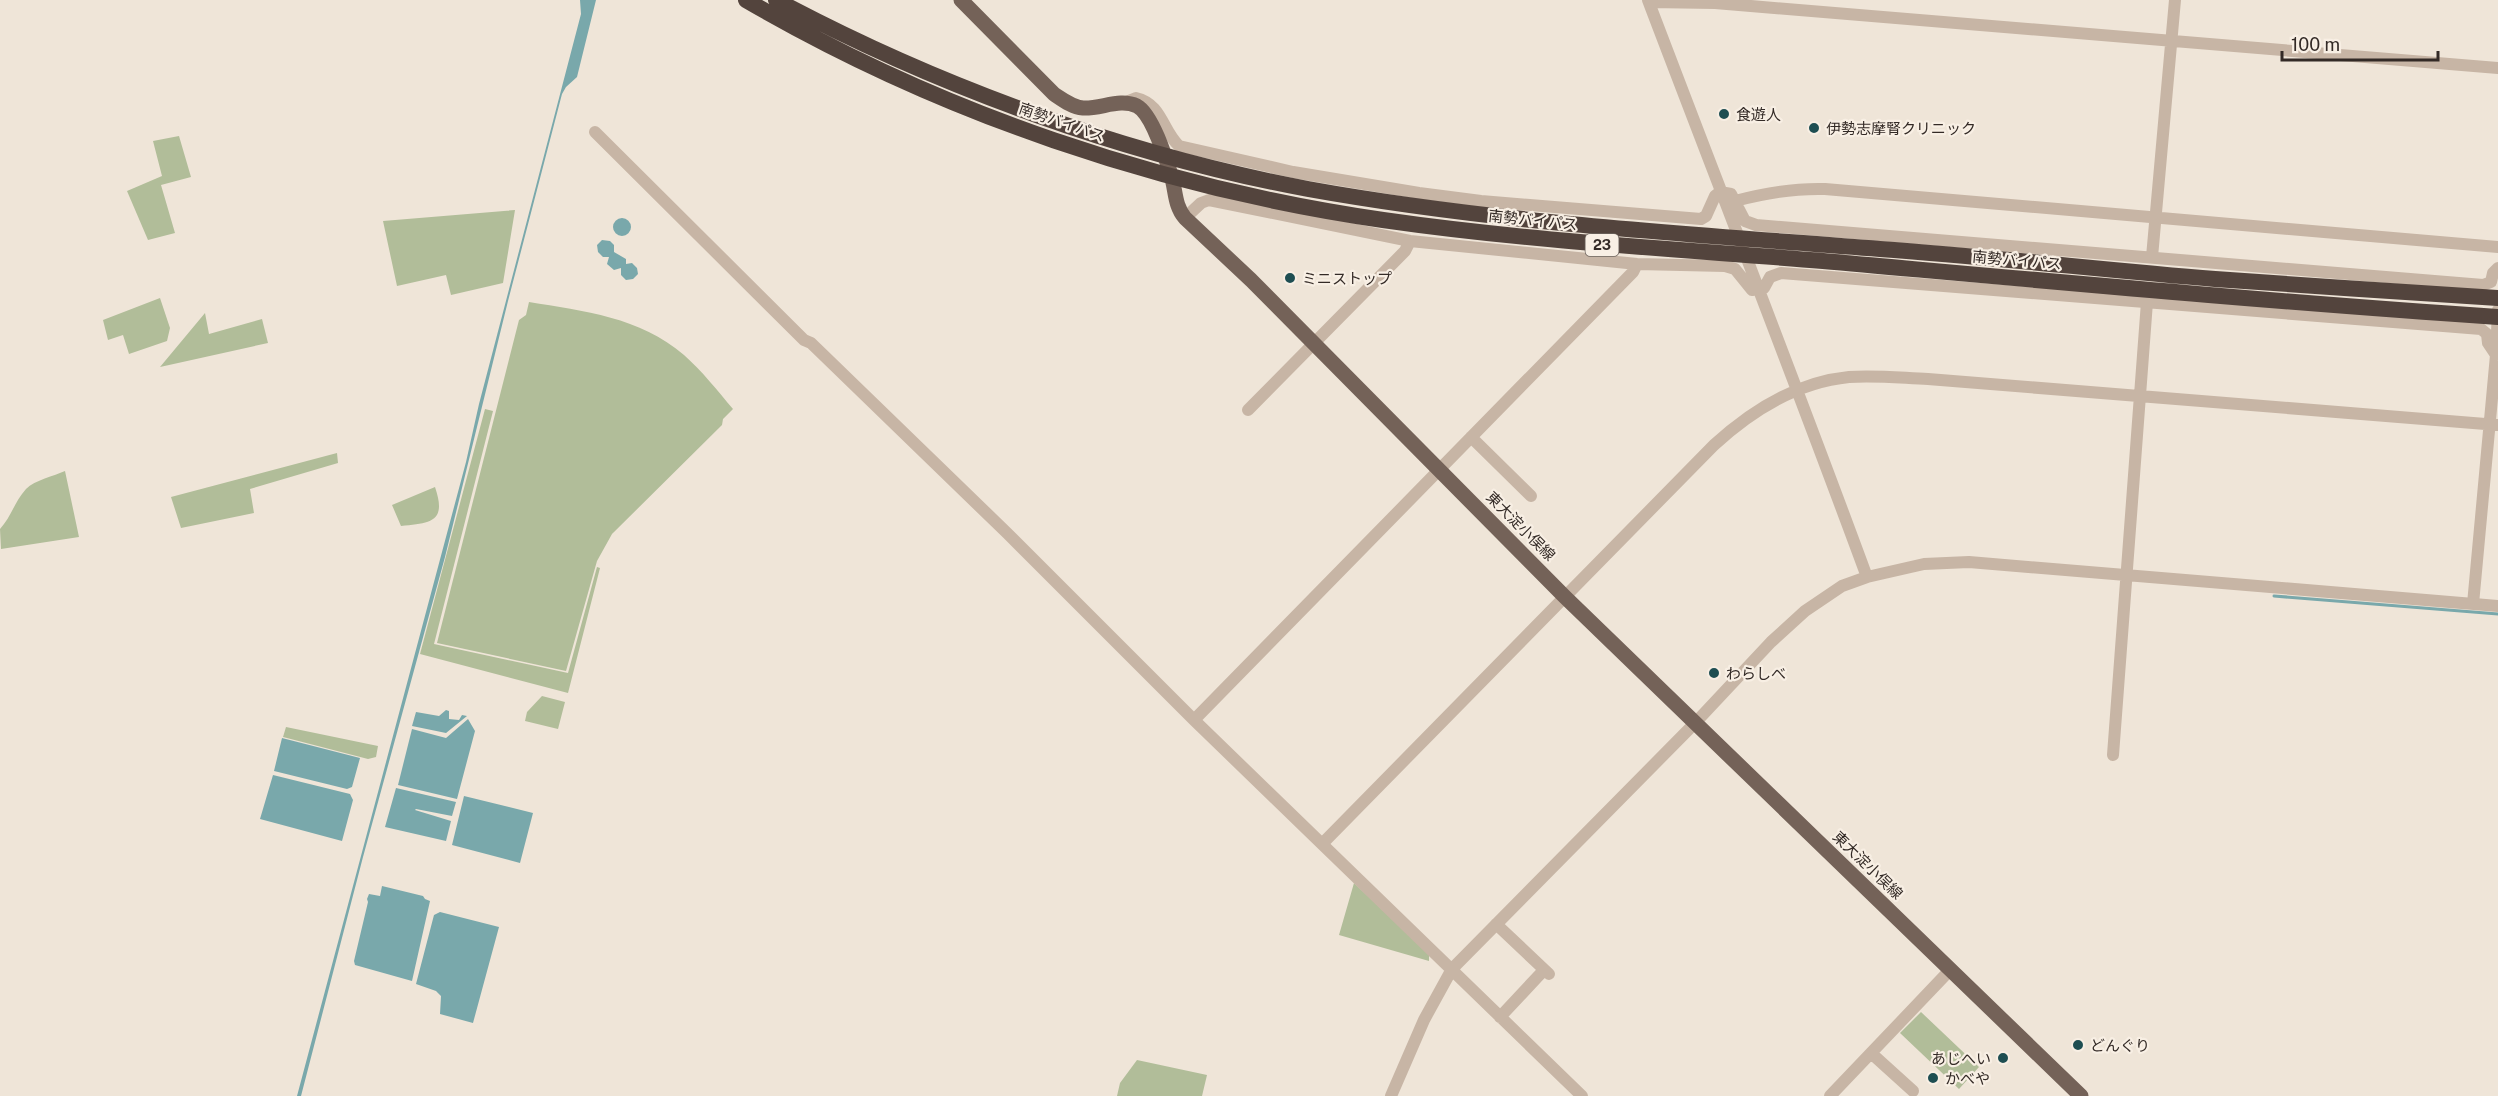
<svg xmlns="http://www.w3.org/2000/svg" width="2498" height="1096" font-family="'Public Sans','Noto Sans JP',sans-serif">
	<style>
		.green { fill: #b1bd99 }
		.water { fill: #79a8ab }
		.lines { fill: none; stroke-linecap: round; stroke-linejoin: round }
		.stream { stroke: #79a8ab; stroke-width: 3 }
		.minor { stroke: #c7b5a5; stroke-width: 12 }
		.major { stroke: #746258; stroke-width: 15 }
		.highway { stroke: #53443d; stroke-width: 16 }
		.poi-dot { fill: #1e4e52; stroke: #f8efe4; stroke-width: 2 }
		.labels { text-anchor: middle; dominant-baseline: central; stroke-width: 4.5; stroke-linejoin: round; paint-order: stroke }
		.shield { fill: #f8efe4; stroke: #6e655f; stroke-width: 1.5 }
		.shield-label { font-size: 14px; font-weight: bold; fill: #332a26 }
		.poi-label { font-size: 15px; fill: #332a26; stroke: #f8efe4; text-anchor: start }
		.street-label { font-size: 15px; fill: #332a26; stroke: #f8efe4 }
	</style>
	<rect width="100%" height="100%" fill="#efe5d8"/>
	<!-- green -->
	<path class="green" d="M179,136L191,177L161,185L175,233L148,240L127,191L162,176L153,141Z
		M515,210L503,283L451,295L446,275L397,286L383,221Z
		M160,298L170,328L167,341L129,354L123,335L108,340L103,320Z
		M529,302C584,311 640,317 684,355C702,371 717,390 733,409L723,419L722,425L612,534L597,561L566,671L437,643L519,320L526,315Z
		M205,313L209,334L262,319L268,343L160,367Z
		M485,409L493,411L434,644L568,673L597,567L600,568L568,693L420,654Z
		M337,453L338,463L250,489L254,513L181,528L171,497Z
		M65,471L79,537L1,549L0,529C11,517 15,501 26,489C35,480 54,476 65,471Z
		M435,487C447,522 431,523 401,526L392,505Z
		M542,696L565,702L558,729L525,721L527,712Z
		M286,727L378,746L376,757L368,759L283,737Z
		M1354,883L1429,954V961L1339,935Z
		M1921,1012L1979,1067L1959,1089L1900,1033Z
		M1137,1060L1207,1075L1202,1096H1117L1120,1083Z"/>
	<!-- water -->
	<path class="water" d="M580,0H596L577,77L566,87L562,94L508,301L445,557L363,857L301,1096H297L466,462L479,404L581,14Z
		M613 227a9 9 0 1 1 18 0a9 9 0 1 1-18 0Z
		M602,240L610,241L614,245V252L626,259V264L632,263L637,268L638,274L633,279L626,280L621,275V268L614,270L607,264L609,257H603L598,252L597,245Z
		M446,710L449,711V719L459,720L462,715L467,716L446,733L412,726L416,712L439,716Z
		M468,719L475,731L457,799L398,785L412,729L446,738Z
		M282,738L360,758L352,787L347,789L274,771Z
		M273,775L350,794L353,800L342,841L260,819Z
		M396,788L456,802L452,816L416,809L415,810L451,821L446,841L385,827Z
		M464,796L533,813L520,863L452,845Z
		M382,886L423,896L425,899L430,901L412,981L355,965L354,961L368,902L367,899L369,894L380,896Z
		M440,912L499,927L473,1023L440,1014L441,996L436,991L416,984L434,915Z"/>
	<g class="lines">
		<!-- stream -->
		<path class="stream" d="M2274,596L2498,614"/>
		<!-- minor -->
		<path class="minor" d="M1648,0C1721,192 1796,384 1867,577
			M1649,2L1715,3L2498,68
			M1126,102L1136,98C1162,104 1162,130 1179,146L1293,172L1419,193L1481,201L1701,219L1706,216L1715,196L1720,192L1731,194L1745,221L1756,225L2483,285L2491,282L2493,273L2498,268
			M595,132L804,340L811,343L1007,533L1194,720L1582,1096
			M1735,201C1765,193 1793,188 1825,189L2498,247
			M1185,218L1201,203L1209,200L1410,241L1637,264L1725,266L1735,269L1752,290L1764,288L1770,277L1781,273L2481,329L2487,334L2488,343L2496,355
			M2152,257L2175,0
			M1248,410L1405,251L1410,241
			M1471,437L1531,496
			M2473,604L2496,355L2498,310
			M1194,720L1633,272L1637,264
			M2113,755L2147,302
			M1322,844L1714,445C1751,411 1798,382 1849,377C1875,375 1902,378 1928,379L2498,425
			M1496,924L1549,974
			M1500,1017L1544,970
			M1871,1053L1913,1091
			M1391,1096L1424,1020L1452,969L1696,722L1771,642L1805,611L1842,586L1867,577L1924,564L1969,562L2498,606
			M1830,1096L1951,969"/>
		<!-- major -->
		<path class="major" d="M961,0L1054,94C1063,100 1072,107 1083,108C1101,109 1120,98 1137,106C1152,114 1166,159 1171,175C1176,190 1174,205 1185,218L1251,280L1565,597L2081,1096"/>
		<!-- highway -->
		<path class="highway" d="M746,0C940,113 1161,188 1383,220C1529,241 1676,249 1823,261C2048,281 2273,302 2498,317
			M776,0C939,87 1126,155 1308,189C1497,223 1690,234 1880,249C1992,257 2104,270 2215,279C2309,286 2404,292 2498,298"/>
	</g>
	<!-- markers -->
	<g class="poi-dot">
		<circle cx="1724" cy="114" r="6"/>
		<circle cx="1814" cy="128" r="6"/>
		<circle cx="1290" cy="278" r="6"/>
		<circle cx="1714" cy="673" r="6"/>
		<circle cx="2078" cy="1045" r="6"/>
		<circle cx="2003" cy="1058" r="6"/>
		<circle cx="1933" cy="1078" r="6"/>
	</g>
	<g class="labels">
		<!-- shield labels -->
		<rect class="shield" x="1585.5" y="234" width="33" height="22" rx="4.5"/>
		<g class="shield-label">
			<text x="1602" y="245">23</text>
		</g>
		<!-- poi labels -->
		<g class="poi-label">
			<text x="1736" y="114">食遊人</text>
			<text x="1826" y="128">伊勢志摩腎クリニック</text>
			<text x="1302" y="278">ミニストップ</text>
			<text x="1726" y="673">わらしべ</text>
			<text x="2090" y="1045">どんぐり</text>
			<text x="1991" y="1058" text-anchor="end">あじへい</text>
			<text x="1945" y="1078">かべや</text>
		</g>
		<!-- street labels -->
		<g class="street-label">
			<text transform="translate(1062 122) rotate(19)">南勢バイパス</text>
			<text transform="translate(1533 220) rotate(6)">南勢バイパス</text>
			<text transform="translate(2017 260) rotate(5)">南勢バイパス</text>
			<text transform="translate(1521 526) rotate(45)">東大淀小俣線</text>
			<text transform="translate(1868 865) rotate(44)">東大淀小俣線</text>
		</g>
	</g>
	<!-- scale -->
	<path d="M2282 51v9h156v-9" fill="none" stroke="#332a26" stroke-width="3"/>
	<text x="2291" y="51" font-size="18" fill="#332a26" stroke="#f8efe4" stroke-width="4.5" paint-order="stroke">100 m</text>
</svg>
